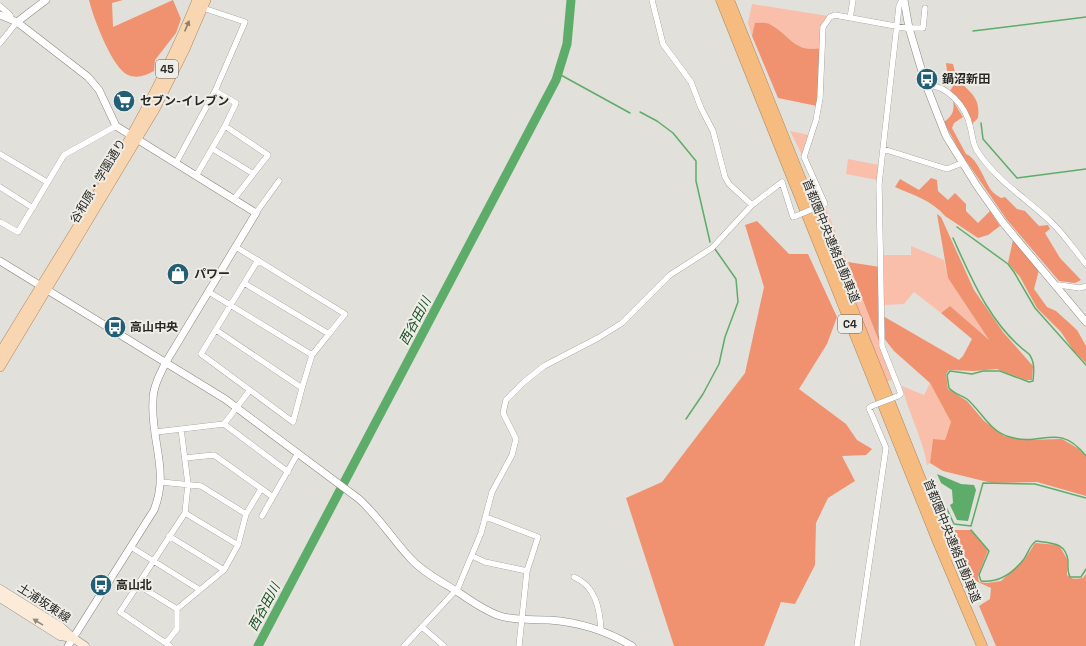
<svg xmlns="http://www.w3.org/2000/svg" width="1086" height="646" font-family="'Space Grotesk','Noto Sans JP',sans-serif">
	<style>
		.green { fill: #fabfaa }
		.forest { fill: #f0926f }
		.water { fill: #5eac69 }
		.lines { fill: none; stroke-linecap: round; stroke-linejoin: round }
		.stream { stroke: #5eac69; stroke-width: 1.5 }
		.river { stroke: #5eac69; stroke-width: 9 }
		.minor-casing { stroke: #8a8882; stroke-width: 6 }
		.tertiary-casing { stroke: #8a8882; stroke-width: 8 }
		.secondary-casing { stroke: #8a8882; stroke-width: 9 }
		.primary-casing { stroke: #ad8860; stroke-width: 10 }
		.motorway-casing { stroke: #ad8860; stroke-width: 11 }
		.minor { stroke: #fff; stroke-width: 5.5 }
		.tertiary { stroke: #fff; stroke-width: 7 }
		.secondary { stroke: #fcebd9; stroke-width: 8 }
		.primary { stroke: #f9d6b2; stroke-width: 9 }
		.motorway { stroke: #f5bb7f; stroke-width: 10 }
		.minor-bridge-casing { stroke: #8a8882; stroke-width: 6; stroke-linecap: butt }
		.minor-bridge { stroke: #fff; stroke-width: 5.5 }
		.oneway { fill: #907f6c }
		.oneway2 { fill: #928a7f }
		.labels { text-anchor: middle; dominant-baseline: central; stroke-width: 4; stroke-linejoin: round; paint-order: stroke }
		.shield { fill: #efede7; stroke: #64635f; stroke-width: 1 }
		.shield-label { font-size: 11px; font-weight: bold; fill: #282825 }
		.poi-label { font-size: 12px; font-weight: bold; fill: #282825; stroke: #efede7; text-anchor: start }
		.street-label { font-size: 12px; fill: #282825; stroke: #efede7 }
		.water-label { font-size: 13px; font-style: italic; fill: #174f22; stroke: #efede7 }
	</style>
	<rect width="100%" height="100%" fill="#e2e0da"/>
	<!-- green -->
	<path class="green" d="M752,4L828,16L820,48C794,53 790,35 771,25C767,23 760,24 756,23L752,36L748,23Z
		M790,131L809,135L803,157Z
		M848,159L879,165L877,180L846,174Z
		M111,160L113,161L75,224L72,222Z
		M826,208L880,344L892,380L886,382L820,211Z
		M911,246L944,260L948,278L990,342L950,306L941,313L914,292L904,304L884,305V255H911Z
		M930,383L951,422L945,440L933,439L930,463L927,465C923,438 908,413 902,386L924,395Z"/>
	<!-- forest -->
	<path class="forest" d="M89,0H123L112,3L113,27L173,0L181,19L176,33L155,60L154,71C147,75 137,79 128,75C112,68 93,17 89,0Z
		M755,23C760,23 767,22 771,25C790,35 794,53 820,48L817,106L778,98L752,36Z
		M946,63L953,64C954,68 955,73 957,77C968,93 981,95 978,118L972,124L950,91L955,83L948,78Z
		M953,101L963,117L954,123L952,128L966,154C978,159 984,180 991,190C993,193 998,196 1001,198L1005,197L1017,209L1025,211L1039,226L1048,225L1050,229L1045,233L1060,258L1081,280L1075,283L1059,281L1007,220L960,152L944,122C952,116 955,111 953,101Z
		M931,178L937,180L938,191L948,200L955,193L966,204V211L978,223L990,211L1000,226L988,235L978,238L945,216C933,201 911,194 895,187L900,179L919,190Z
		M937,214L941,217L974,290L1003,332L1033,366L1032,380H1026L997,369L974,371L949,370L946,374L948,389L967,401L984,421L1004,436L1024,440L1062,439L1079,449L1086,457V496L1037,482L992,483L943,471L930,463L933,439L945,440L951,422L930,383L894,351L883,337V316L959,360L963,356L972,339L941,313L950,306L989,340L948,278Z
		M757,221L789,254H808L837,317L827,344L799,389L846,424L857,440L872,449L866,455L842,456L855,481L828,498L816,523L815,565L795,604L781,602L764,646H674L626,498L662,482L745,373L764,287L745,225Z
		M1013,240L1039,270L1034,289L1047,307L1056,311L1077,330L1086,346V363L1073,350L1061,332L1037,308L1020,277L1008,263Z
		M848,262L880,267L878,331L880,344Z
		M951,530H971L988,550L978,576L979,582L987,583L1001,581L1025,559L1035,543L1059,545L1067,559V575C1072,580 1077,579 1083,578L1086,574V646H996L979,606L990,599L991,588L971,579L952,540Z"/>
	<!-- water -->
	<path class="water" d="M937,474L961,484L974,485L976,490L968,521L957,520L950,505L953,503L952,490L941,483Z"/>
	<g class="lines">
		<!-- stream -->
		<path class="stream" d="M973,31L1086,17
			M559,74L630,113
			M640,112L657,121L673,133L696,161V181L710,242
			M981,123L983,139L1017,178L1086,169
			M957,227L1008,264L1014,272L1035,308L1086,365
			M953,238C972,280 991,326 1029,354C1035,362 1034,371 1033,381L1029,382L1000,371H983L972,374L950,371L947,375L949,388C954,394 961,395 967,399C982,412 990,432 1010,437C1042,447 1058,421 1086,456
			M686,419L703,394L719,364L725,337L738,302L736,279L715,249
			M947,509L954,524L971,526L983,483L1035,484L1086,498
			M971,530L989,551L979,575L981,581C999,583 1013,573 1024,559C1028,553 1030,545 1036,541C1051,543 1066,542 1068,561C1068,566 1067,571 1070,577H1081L1086,569"/>
		<!-- river -->
		<path class="river" d="M258,646L556,80L567,44L571,0"/>
		<!-- minor casing -->
		<g class="minor-casing">
			<path id="minor" d="M652,0L663,44L691,82L701,108L713,131L725,177L729,184L752,205
				M0,6L10,15L11,18
				M203,8L245,22L215,91
				M850,18L853,0
				M0,43L17,22
				M926,85C948,85 966,107 970,126C973,136 972,144 978,152C996,180 1027,199 1051,222C1064,234 1075,251 1086,264
				M213,149L252,173
				M883,149L947,169L962,163
				M0,154L47,182
				M176,163L215,91L236,103L225,126
				M196,176L225,126L268,155L234,199
				M0,187L33,208
				M822,205L825,204L804,157L816,120L820,98L823,27L830,17L835,15L906,28H923L925,8
				M256,213L279,181
				M0,222L18,232L64,155L116,126
				M236,247L345,314L329,334L244,283
				M258,260L201,354L293,422L302,388
				M1056,286L1059,285L1080,288L1086,286
				M209,292L312,355L329,334
				M216,330L302,388L312,355
				M898,396L901,394L882,346L879,184L899,6L901,2L904,1
				M224,424L250,390
				M156,432L224,424L288,472
				M185,458L214,455L273,497
				M161,482L201,486L246,514
				M185,513L238,545
				M262,516L298,453
				M486,517L538,537L527,571L519,646
				M169,536L224,570
				M131,547L200,590
				M472,556L485,562L527,571
				M574,577C596,586 600,610 601,631
				M138,585L177,609V629L166,643
				M177,609L224,570L238,545L246,514L261,489
				M422,627L444,646
				M170,646L120,612L185,513L188,484L181,429
				M404,646L458,588L481,533L492,492L512,455L516,439L503,413L506,400L524,382L544,366L598,338L622,323L670,275L712,248L752,205L782,182L793,217L796,216
				M857,646L886,448L869,408L872,406"/>
		</g>
		<!-- tertiary casing -->
		<g class="tertiary-casing">
			<path id="tertiary" d="M904,0L909,28L926,85L946,136L977,186L1004,224L1086,322
				M0,15L17,22L88,77L99,90L116,126L256,213L166,362C160,374 153,387 153,400C150,439 170,471 154,510L68,646
				M17,22L46,0
				M0,261L225,399L359,499C379,517 393,540 411,559C424,573 442,582 458,592C471,601 485,611 500,616C516,621 533,619 549,620C578,622 607,631 632,646"/>
		</g>
		<!-- secondary casing -->
		<g class="secondary-casing">
			<path id="secondary" d="M0,589L61,627L73,638L85,646
				M0,598L60,636L73,638"/>
		</g>
		<!-- primary casing -->
		<g class="primary-casing">
			<path id="primary" d="M0,353C69,238 147,125 197,0
				M0,367L155,109L185,49L206,0"/>
		</g>
		<!-- motorway casing -->
		<g class="motorway-casing">
			<path id="motorway" d="M721,0L938,542L982,646
				M729,0L951,555"/>
		</g>
		<!-- minor -->
		<use href="#minor" class="minor"/>
		<!-- tertiary -->
		<use href="#tertiary" class="tertiary"/>
		<!-- secondary -->
		<use href="#secondary" class="secondary"/>
		<!-- primary -->
		<use href="#primary" class="primary"/>
		<!-- motorway -->
		<use href="#motorway" class="motorway"/>
		<!-- minor-bridge casing -->
		<g class="minor-bridge-casing">
			<path id="minor-bridge" d="M796,216L822,205
				M872,406L898,396"/>
		</g>
		<!-- minor-bridge -->
		<use href="#minor-bridge" class="minor-bridge"/>
	</g>
	<!-- one-way arrows -->
	<defs><path id="oneway-solid" d="M-6-.8H1V-3.2L6.5 0L1 3.2V.8H-6Z"/></defs>
	<use class="oneway" href="#oneway-solid" transform="translate(187 26) rotate(-67)"/>
	<use class="oneway2" href="#oneway-solid" transform="translate(38 622) rotate(-148)"/>
	<!-- icons -->
	<defs>
		<g id="bus-disc" transform="scale(1.15)"><circle r="9.5" fill="#225f76" stroke="#efede7"/><path d="M-5-6H5V4H4V6H2V4H-2V6H-4V4H-5ZM-3.5-4V0h7V-4ZM-3.5 1.2v1.5H-2V1.2ZM2 1.2v1.5H3.5V1.2Z" fill="#fff"/></g>
		<g id="supermarket-disc" transform="scale(1.15)"><circle r="9.5" fill="#225f76" stroke="#efede7"/><path d="M-6-5.5h2.5l.6 2H6L4.5 2H-2.5L-4.4-4H-6ZM-1.5 3.2a1.3 1.3 0 1 0 .1 0ZM3 3.2a1.3 1.3 0 1 0 .1 0Z" fill="#fff"/></g>
		<g id="shop-disc" transform="scale(1.15)"><circle r="9.5" fill="#225f76" stroke="#efede7"/><path d="M-5-2.5h2.3a2.7 3.5 0 0 1 5.4 0H5L5.5 6h-11ZM-1.5-2.5h3a1.5 2.3 0 0 0-3 0Z" fill="#fff"/></g>
	</defs>
	<g fill-rule="evenodd">
		<use href="#bus-disc" x="927" y="79"/>
		<use href="#supermarket-disc" x="124" y="101"/>
		<use href="#shop-disc" x="178" y="274"/>
		<use href="#bus-disc" x="115" y="327"/>
		<use href="#bus-disc" x="101" y="585"/>
	</g>
	<g class="labels">
		<!-- shield labels -->
		<g class="shield">
			<rect x="156" y="60" width="22" height="18" rx="3"/>
			<rect x="838" y="315" width="24" height="18" rx="3"/>
		</g>
		<g class="shield-label">
			<text x="167" y="69">45</text>
			<text x="850" y="324">C4</text>
		</g>
		<!-- poi labels -->
		<g class="poi-label">
			<text x="942" y="79">鍋沼新田</text>
			<text x="140" y="101">セブン-イレブン</text>
			<text x="194" y="274">パワー</text>
			<text x="130" y="327">高山中央</text>
			<text x="116" y="585">高山北</text>
		</g>
		<!-- street labels -->
		<g class="street-label">
			<text transform="translate(98 181) rotate(-59)">谷和原・学園通り</text>
			<text transform="translate(831 241) rotate(68)">首都圏中央連絡自動車道</text>
			<text transform="translate(952 541) rotate(68)">首都圏中央連絡自動車道</text>
			<text transform="translate(44 603) rotate(33)">土浦坂東線</text>
		</g>
		<!-- water labels -->
		<g class="water-label">
			<text transform="translate(415 321) rotate(-62)">西谷田川</text>
			<text transform="translate(264 607) rotate(-62)">西谷田川</text>
		</g>
	</g>
</svg>
